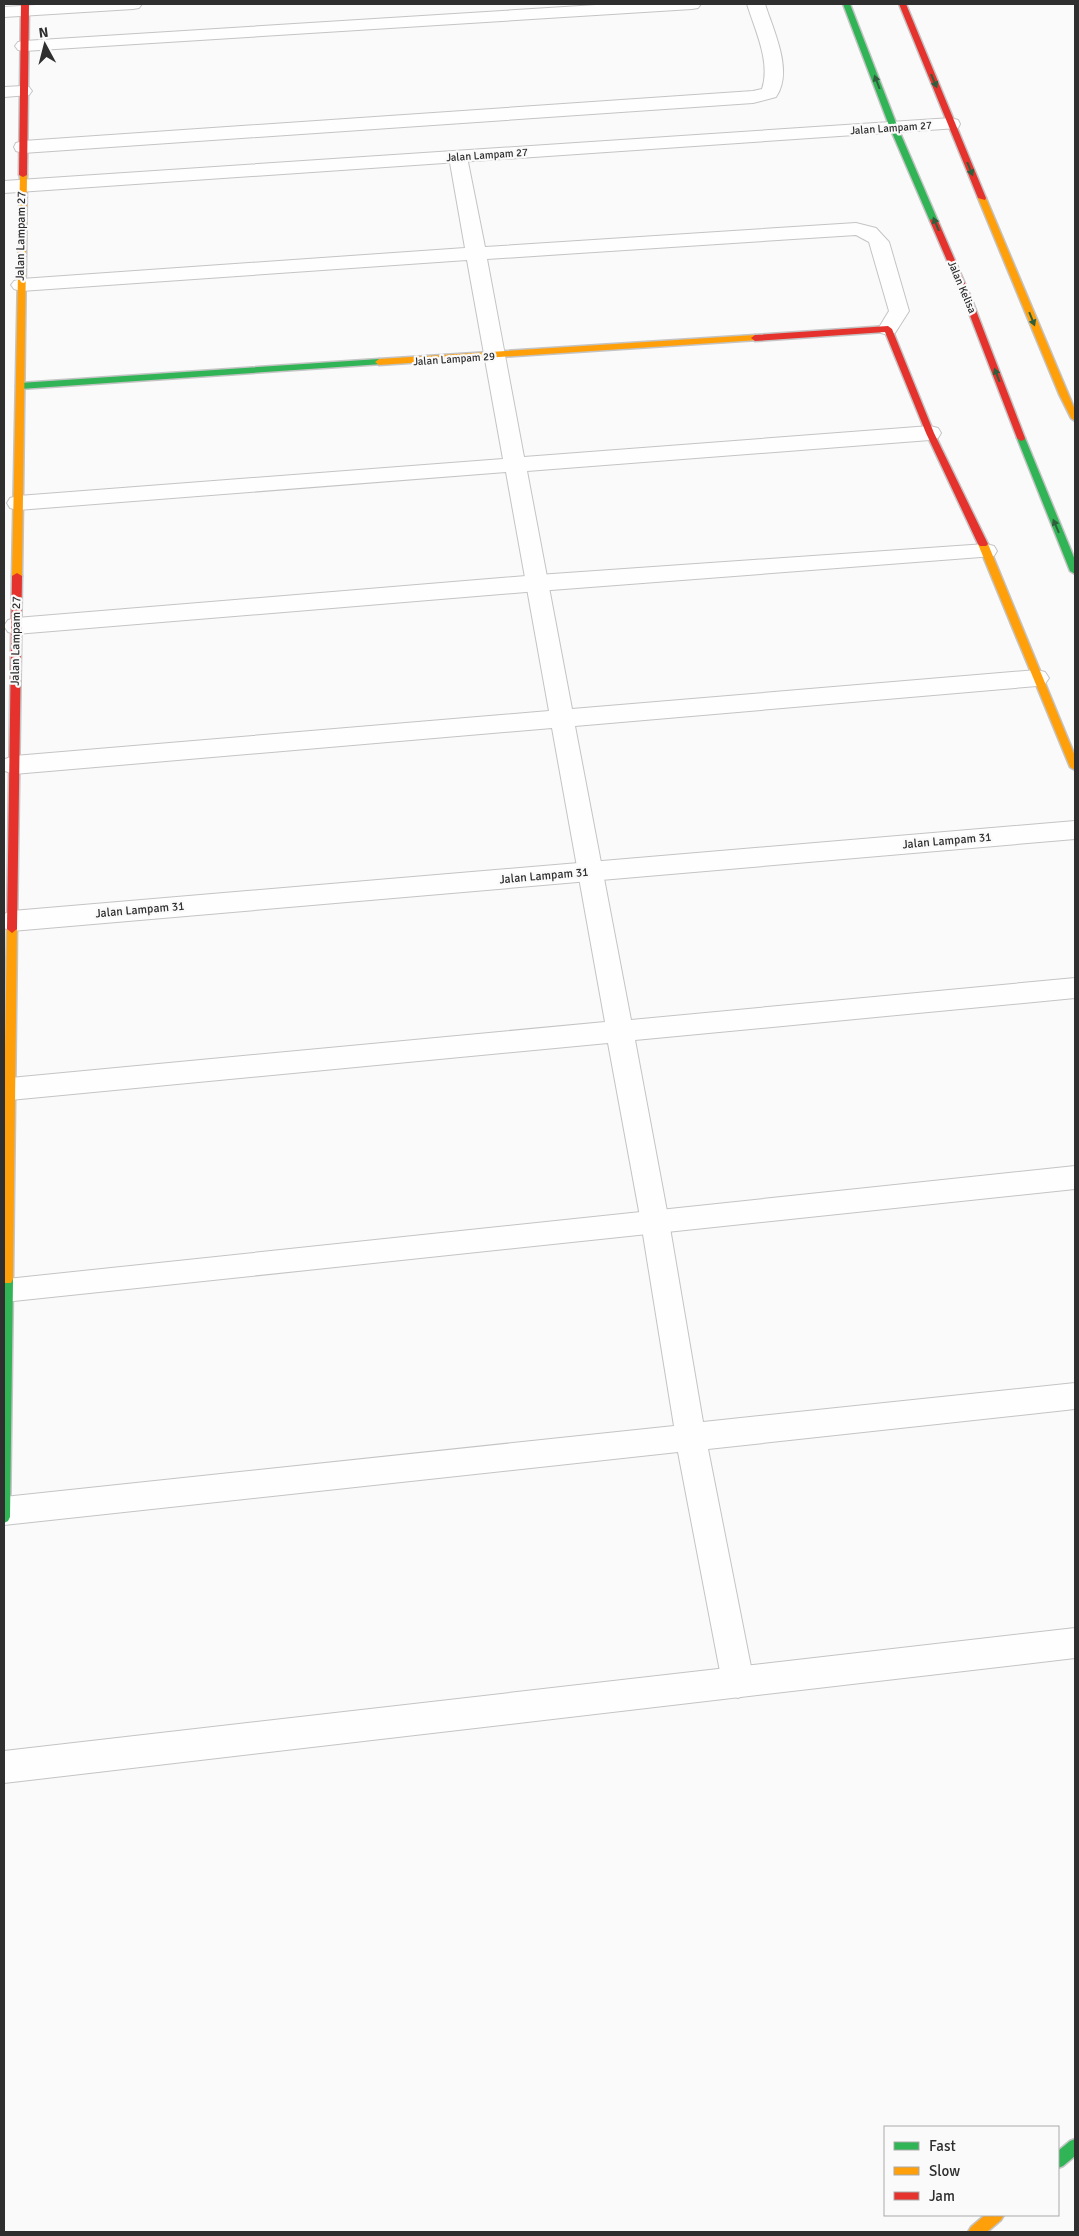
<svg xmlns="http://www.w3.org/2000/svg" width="1079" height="2236" font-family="Signika,sans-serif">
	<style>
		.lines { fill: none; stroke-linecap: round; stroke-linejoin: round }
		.lane-casing { stroke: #c4c4c5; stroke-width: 2 }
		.street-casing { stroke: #c4c4c5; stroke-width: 2 }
		.fast-casing { stroke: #c4c4c5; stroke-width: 3 }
		.slow-casing { stroke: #c4c4c5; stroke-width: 3 }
		.jam-casing { stroke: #c4c4c5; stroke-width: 3 }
		.lane { fill: #fefefe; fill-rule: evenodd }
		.street { fill: #fefefe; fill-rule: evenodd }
		.fast { fill: #30b455; fill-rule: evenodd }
		.slow { fill: #ff9f0a; fill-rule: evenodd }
		.jam { fill: #e5322d; fill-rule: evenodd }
		.oneway { fill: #2f5e3c }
		.labels { text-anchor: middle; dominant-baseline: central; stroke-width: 4.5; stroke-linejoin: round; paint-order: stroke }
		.far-street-label { font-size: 11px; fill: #2f2f2f; stroke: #fafafb }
		.street-label { font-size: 12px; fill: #2f2f2f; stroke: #fafafb }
	</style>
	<rect width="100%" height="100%" fill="#fafafb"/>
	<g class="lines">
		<!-- lane casing -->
		<g class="lane-casing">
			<path id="lane" d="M612,4H701L698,8L692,9L24,51L18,50L15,46L18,42L24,41Z
				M23,86L29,87L32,91L29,95L4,97V87Z
				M458,151L465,153L467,157L485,247L856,223L876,228L889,242L909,311L895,333L888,335L881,333L878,329L889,311L869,242L856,235L487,259L524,457L930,426L938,428L941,433L938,438L930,440L527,471L572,709L1037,670L1045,672L1049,678L1045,684L1037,686L575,726L631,1020L1075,978V998L635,1040L669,1222L703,1422L1075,1383V1409L708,1449L754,1682L750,1693L738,1698L726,1693L722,1682L678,1452L4,1525V1497L674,1426L641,1222L608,1043L10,1100L4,1098V1080L10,1078L605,1022L552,728L14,774L5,771L4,762L5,759L14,756L549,711L506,472L18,510L10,508L7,503L10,498L18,496L503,459L467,260L21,291L14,289L11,285L14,281L21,279L465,248L449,157L451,153Z"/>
		</g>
		<!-- street casing -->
		<g class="street-casing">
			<path id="street" d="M52,4H142L139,8L133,9L4,17V7Z
				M747,4H765C773,30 794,71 776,97L753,103L23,153L16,151L14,147L16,143L23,141L753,91L762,89C771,62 755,30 747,4Z
				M951,118L958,120L960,124L958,128L4,193V181Z
				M986,544L994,546L997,551L994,556L538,591L16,634L8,632L4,626L8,620L16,618L538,575Z
				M1075,821V839L12,931L4,928V914L12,911Z
				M1075,1166V1189L4,1302V1280L7,1279Z
				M1075,1628V1658L4,1783V1751Z"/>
		</g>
		<!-- fast casing -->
		<g class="fast-casing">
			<path id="fast" d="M843,4H850L898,128L938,221L937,223L930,221L890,128Z
				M379,359L382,360V364L20,389L16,386L20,383Z
				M1021,435L1025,438L1075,560V574L1070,571L1017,438Z
				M7,1274L11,1275L13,1279L10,1517L8,1521L4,1523V1275Z
				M1075,2139V2156L1063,2166L1058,2168V2151L1070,2141Z"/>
		</g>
		<!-- slow casing -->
		<g class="slow-casing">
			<path id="slow" d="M20,173L27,175L22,576L17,579L12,576Z
				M979,196L986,198L1075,410V421L1071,418L1059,394L978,198Z
				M755,335L758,336V340L379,365L375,362L379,359Z
				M983,541L988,544L1075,756V770L1070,767L978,544Z
				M12,925L17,929L13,1279L11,1283H4V1113L7,929Z
				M985,2215H1004L1001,2220L987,2232H968L971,2227Z"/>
		</g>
		<!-- jam casing -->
		<g class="jam-casing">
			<path id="jam" d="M21,4H29L27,175L23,177L19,175Z
				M899,4H906L986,198L985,200L978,198Z
				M931,219L938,221L972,300L1025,438L1024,440L1021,441L1017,438L964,300L930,221Z
				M888,326L892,329L934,433L988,544L986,546H980L978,544L926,433L885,332L755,341L751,338L755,335Z
				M17,573L22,576L17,929L12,933L7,929L12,576Z"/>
		</g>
		<!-- lane -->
		<use href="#lane" class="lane"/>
		<!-- street -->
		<use href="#street" class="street"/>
		<!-- fast -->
		<use href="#fast" class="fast"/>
		<!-- slow -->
		<use href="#slow" class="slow"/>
		<!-- jam -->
		<use href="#jam" class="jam"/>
	</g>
	<!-- one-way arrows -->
	<defs><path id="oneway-solid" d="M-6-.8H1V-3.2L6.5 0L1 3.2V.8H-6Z" transform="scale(1.25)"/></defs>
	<g class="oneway">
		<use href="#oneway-solid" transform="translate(934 81) rotate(67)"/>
		<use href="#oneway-solid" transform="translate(877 82) rotate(-111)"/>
		<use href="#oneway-solid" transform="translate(970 169) rotate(68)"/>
		<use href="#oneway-solid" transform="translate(936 224) rotate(-113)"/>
		<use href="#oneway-solid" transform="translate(1032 319) rotate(68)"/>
		<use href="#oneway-solid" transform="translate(997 375) rotate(-111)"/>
		<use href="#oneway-solid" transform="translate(1056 526) rotate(-113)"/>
	</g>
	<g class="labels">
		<!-- far-street labels -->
		<g class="far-street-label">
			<text transform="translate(891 128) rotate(-4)">Jalan Lampam 27</text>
			<text transform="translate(487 155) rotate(-4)">Jalan Lampam 27</text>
			<text transform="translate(962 287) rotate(67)">Jalan Kelisa</text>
			<text transform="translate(454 359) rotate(-4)">Jalan Lampam 29</text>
		</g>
		<!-- street labels -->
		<g class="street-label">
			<text transform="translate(21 236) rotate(-89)">Jalan Lampam 27</text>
			<text transform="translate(16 641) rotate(-89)">Jalan Lampam 27</text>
			<text transform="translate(947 841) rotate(-5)">Jalan Lampam 31</text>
			<text transform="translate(544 876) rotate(-5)">Jalan Lampam 31</text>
			<text transform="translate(140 910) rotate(-5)">Jalan Lampam 31</text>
		</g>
	</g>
	<!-- border -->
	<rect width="1079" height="2236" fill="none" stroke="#2f2f2f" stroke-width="10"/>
	<!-- legend -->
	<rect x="884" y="2126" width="175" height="90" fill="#fafafb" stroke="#a9a9a9"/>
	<rect x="894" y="2142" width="25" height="8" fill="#30b455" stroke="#a9a9a9"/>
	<text x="929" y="2151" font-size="15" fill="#2f2f2f">Fast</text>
	<rect x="894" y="2167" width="25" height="8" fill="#ff9f0a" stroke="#a9a9a9"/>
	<text x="929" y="2176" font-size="15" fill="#2f2f2f">Slow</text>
	<rect x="894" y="2192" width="25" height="8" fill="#e5322d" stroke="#a9a9a9"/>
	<text x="929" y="2201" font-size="15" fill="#2f2f2f">Jam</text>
	<!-- north arrow -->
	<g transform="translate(45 45) rotate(353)" stroke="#fafafb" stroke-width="4" paint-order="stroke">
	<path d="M0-4L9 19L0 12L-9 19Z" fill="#2f2f2f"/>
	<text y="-8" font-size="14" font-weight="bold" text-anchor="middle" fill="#2f2f2f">N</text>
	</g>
</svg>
